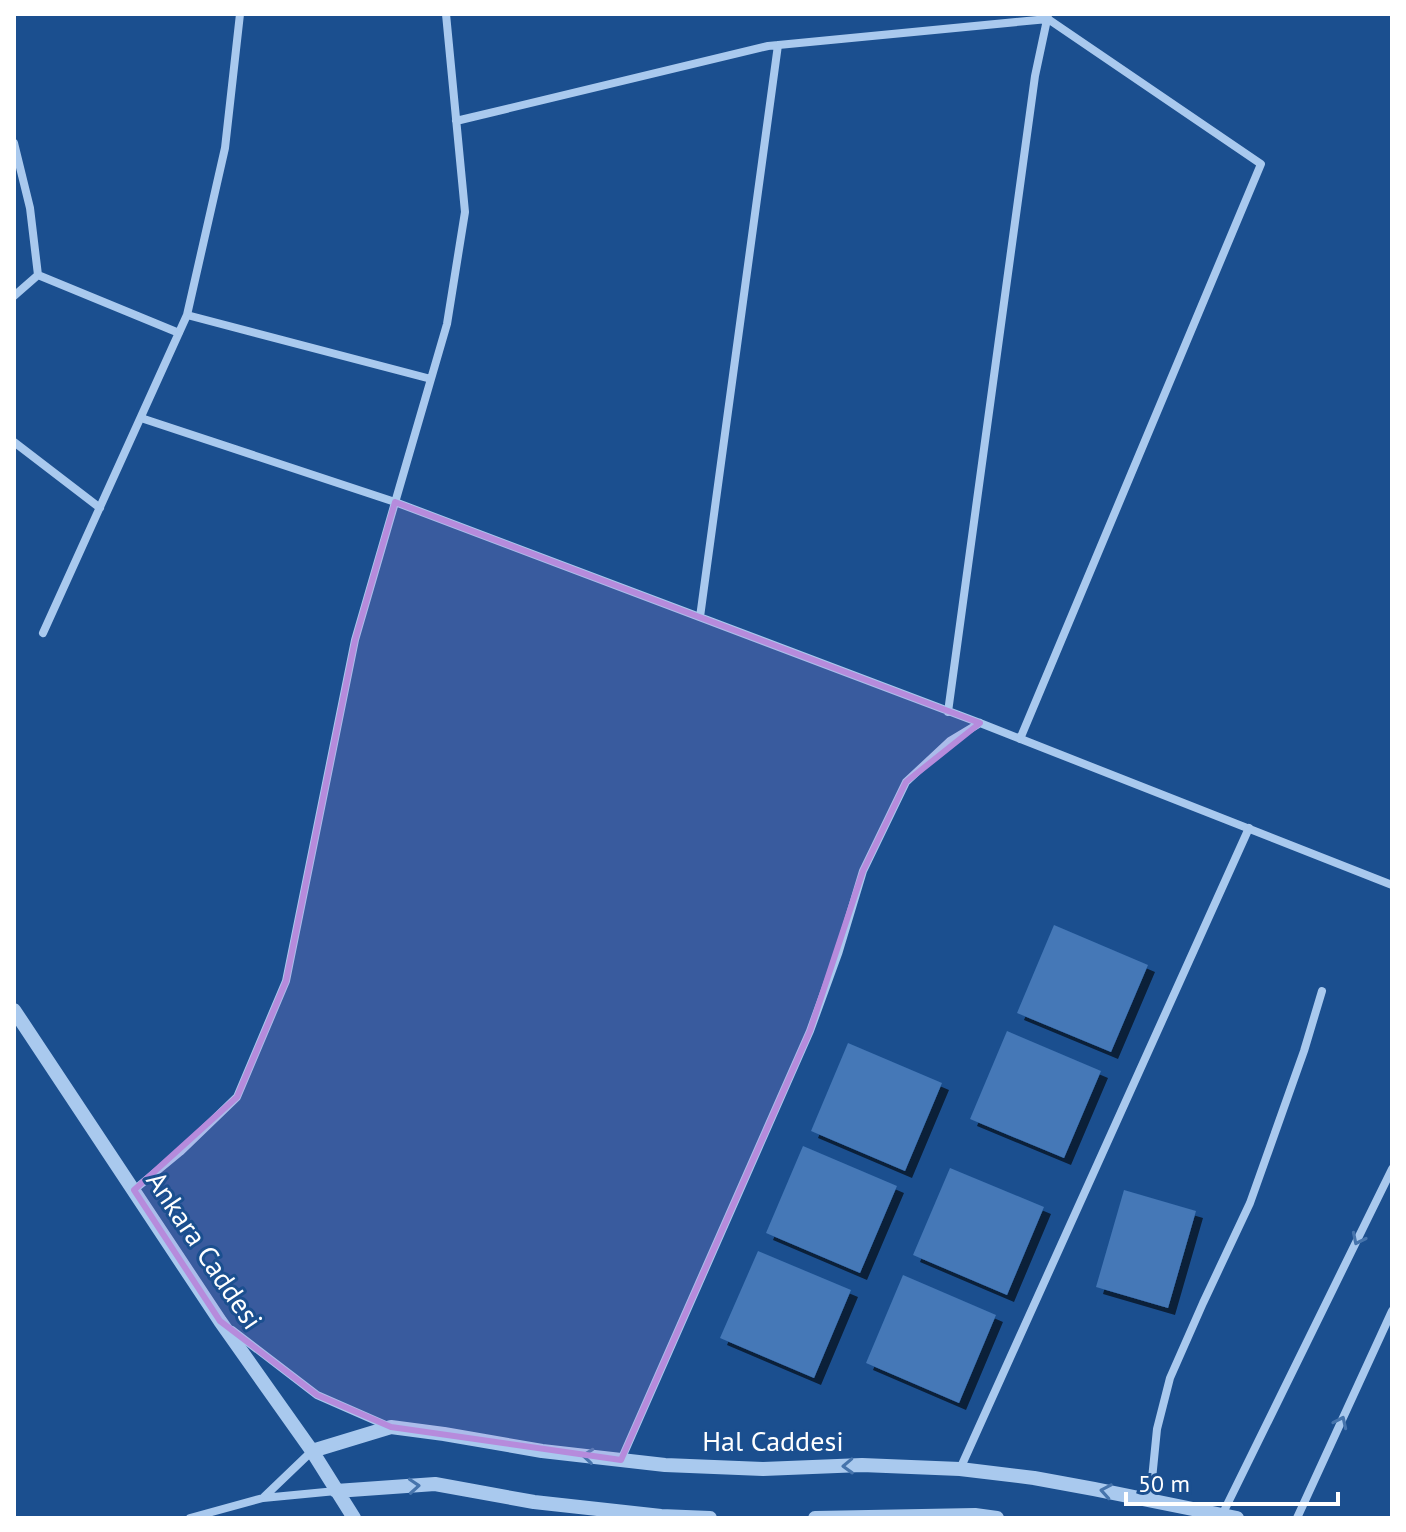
<svg xmlns="http://www.w3.org/2000/svg" width="1406" height="1532" font-family="'PT Sans',sans-serif">
	<style>
		.building { fill: #4478b7; filter: url(#shadow) }
		.lines { fill: none; stroke-linecap: round; stroke-linejoin: round }
		.minor { stroke: #a9c9ee; stroke-width: 8 }
		.tertiary { stroke: #a9c9ee; stroke-width: 14 }
		.oneway { stroke: #4674ac }
		.marked { fill: #b68bdc; fill-opacity: 0.2; stroke: #b68bdc; stroke-width: 6; stroke-linejoin: round }
		.labels { text-anchor: middle; dominant-baseline: central; stroke-width: 6; stroke-linejoin: round; paint-order: stroke }
		.street-label { font-size: 28px; fill: #fff; stroke: #1b4f8f }
	</style>
	<defs>
		<filter id="shadow"><feDropShadow dx="7" dy="7" stdDeviation="0" flood-color="#0009"/></filter>
	</defs>
	<rect width="100%" height="100%" fill="#1b4f8f"/>
	<!-- building -->
	<path class="building" d="M1054,925L1148,965L1111,1052L1017,1013Z
		M1007,1031L1101,1071L1064,1158L970,1119Z
		M848,1043L942,1083L905,1171L811,1131Z
		M803,1146L897,1186L860,1273L766,1233Z
		M950,1168L1044,1207L1007,1295L913,1255Z
		M1124,1190L1196,1211L1168,1308L1096,1287Z
		M758,1251L851,1290L814,1378L720,1338Z
		M903,1275L996,1315L959,1403L866,1363Z"/>
	<g class="lines">
		<!-- minor -->
		<path class="minor" d="M456,121L768,46L1048,19L1261,164L1020,739
			M14,143L30,208L38,275
			M38,275L179,333
			M14,296L38,275
			M187,315L431,379
			M141,418L395,502L980,723L1392,885
			M14,442L100,508
			M700,617L778,45
			M43,633L187,315L225,148L240,14
			M948,712L1035,76L1048,15
			M134,1190L180,1152L237,1097L286,981L355,640L447,324L465,212L446,14
			M232,1330L317,1395L390,1427
			M621,1460L810,1031L838,954L863,871L906,782L950,741L980,723
			M960,1469L1249,828
			M264,1497L312,1451
			M1150,1499L1157,1429L1170,1378L1203,1303L1250,1203L1304,1051L1322,991
			M1222,1515L1392,1169
			M190,1518L263,1498L336,1491
			M1297,1518L1392,1311"/>
		<!-- tertiary -->
		<path class="tertiary" d="M14,1010L220,1321L312,1451L354,1518
			M312,1451L391,1427L444,1434L542,1451L665,1465L763,1469L862,1465L960,1469L1034,1478L1094,1489L1237,1518
			M336,1491L435,1484L534,1502L661,1516L710,1518
			M815,1518L975,1515L997,1518"/>
	</g>
	<!-- one-way arrows -->
	<defs><path id="oneway-chevron" d="M-2-3.5L2.5 0L-2 3.5" fill="none" stroke-width="1.6" stroke-linecap="round" stroke-linejoin="round" transform="scale(2)"/></defs>
	<g class="oneway">
		<use href="#oneway-chevron" transform="translate(1358 1239) rotate(116)"/>
		<use href="#oneway-chevron" transform="translate(1341 1422) rotate(-65)"/>
		<use href="#oneway-chevron" transform="translate(588 1456) rotate(-174)"/>
		<use href="#oneway-chevron" transform="translate(848 1466) rotate(178)"/>
		<use href="#oneway-chevron" transform="translate(414 1486) rotate(-4)"/>
		<use href="#oneway-chevron" transform="translate(1106 1491) rotate(-170)"/>
	</g>
	<!-- marked area -->
	<path class="marked" d="M395,502L980,723L906,782L863,871L810,1031L621,1460L391,1427L317,1395L220,1321L134,1190L237,1097L286,981L355,640Z"/>
	<g class="labels">
		<!-- street labels -->
		<g class="street-label">
			<text transform="translate(205 1250) rotate(56)">Ankara Caddesi</text>
			<text x="773" y="1440">Hal Caddesi</text>
		</g>
	</g>
	<!-- border -->
	<rect width="1406" height="1532" fill="none" stroke="#ffffff" stroke-width="32"/>
	<!-- scale -->
	<path d="M1126 1492v12h212v-12" fill="none" stroke="#ffffff" stroke-width="4"/>
	<text x="1138" y="1492" font-size="24" fill="#ffffff" stroke="#1b4f8f" stroke-width="6" paint-order="stroke">50 m</text>
</svg>
